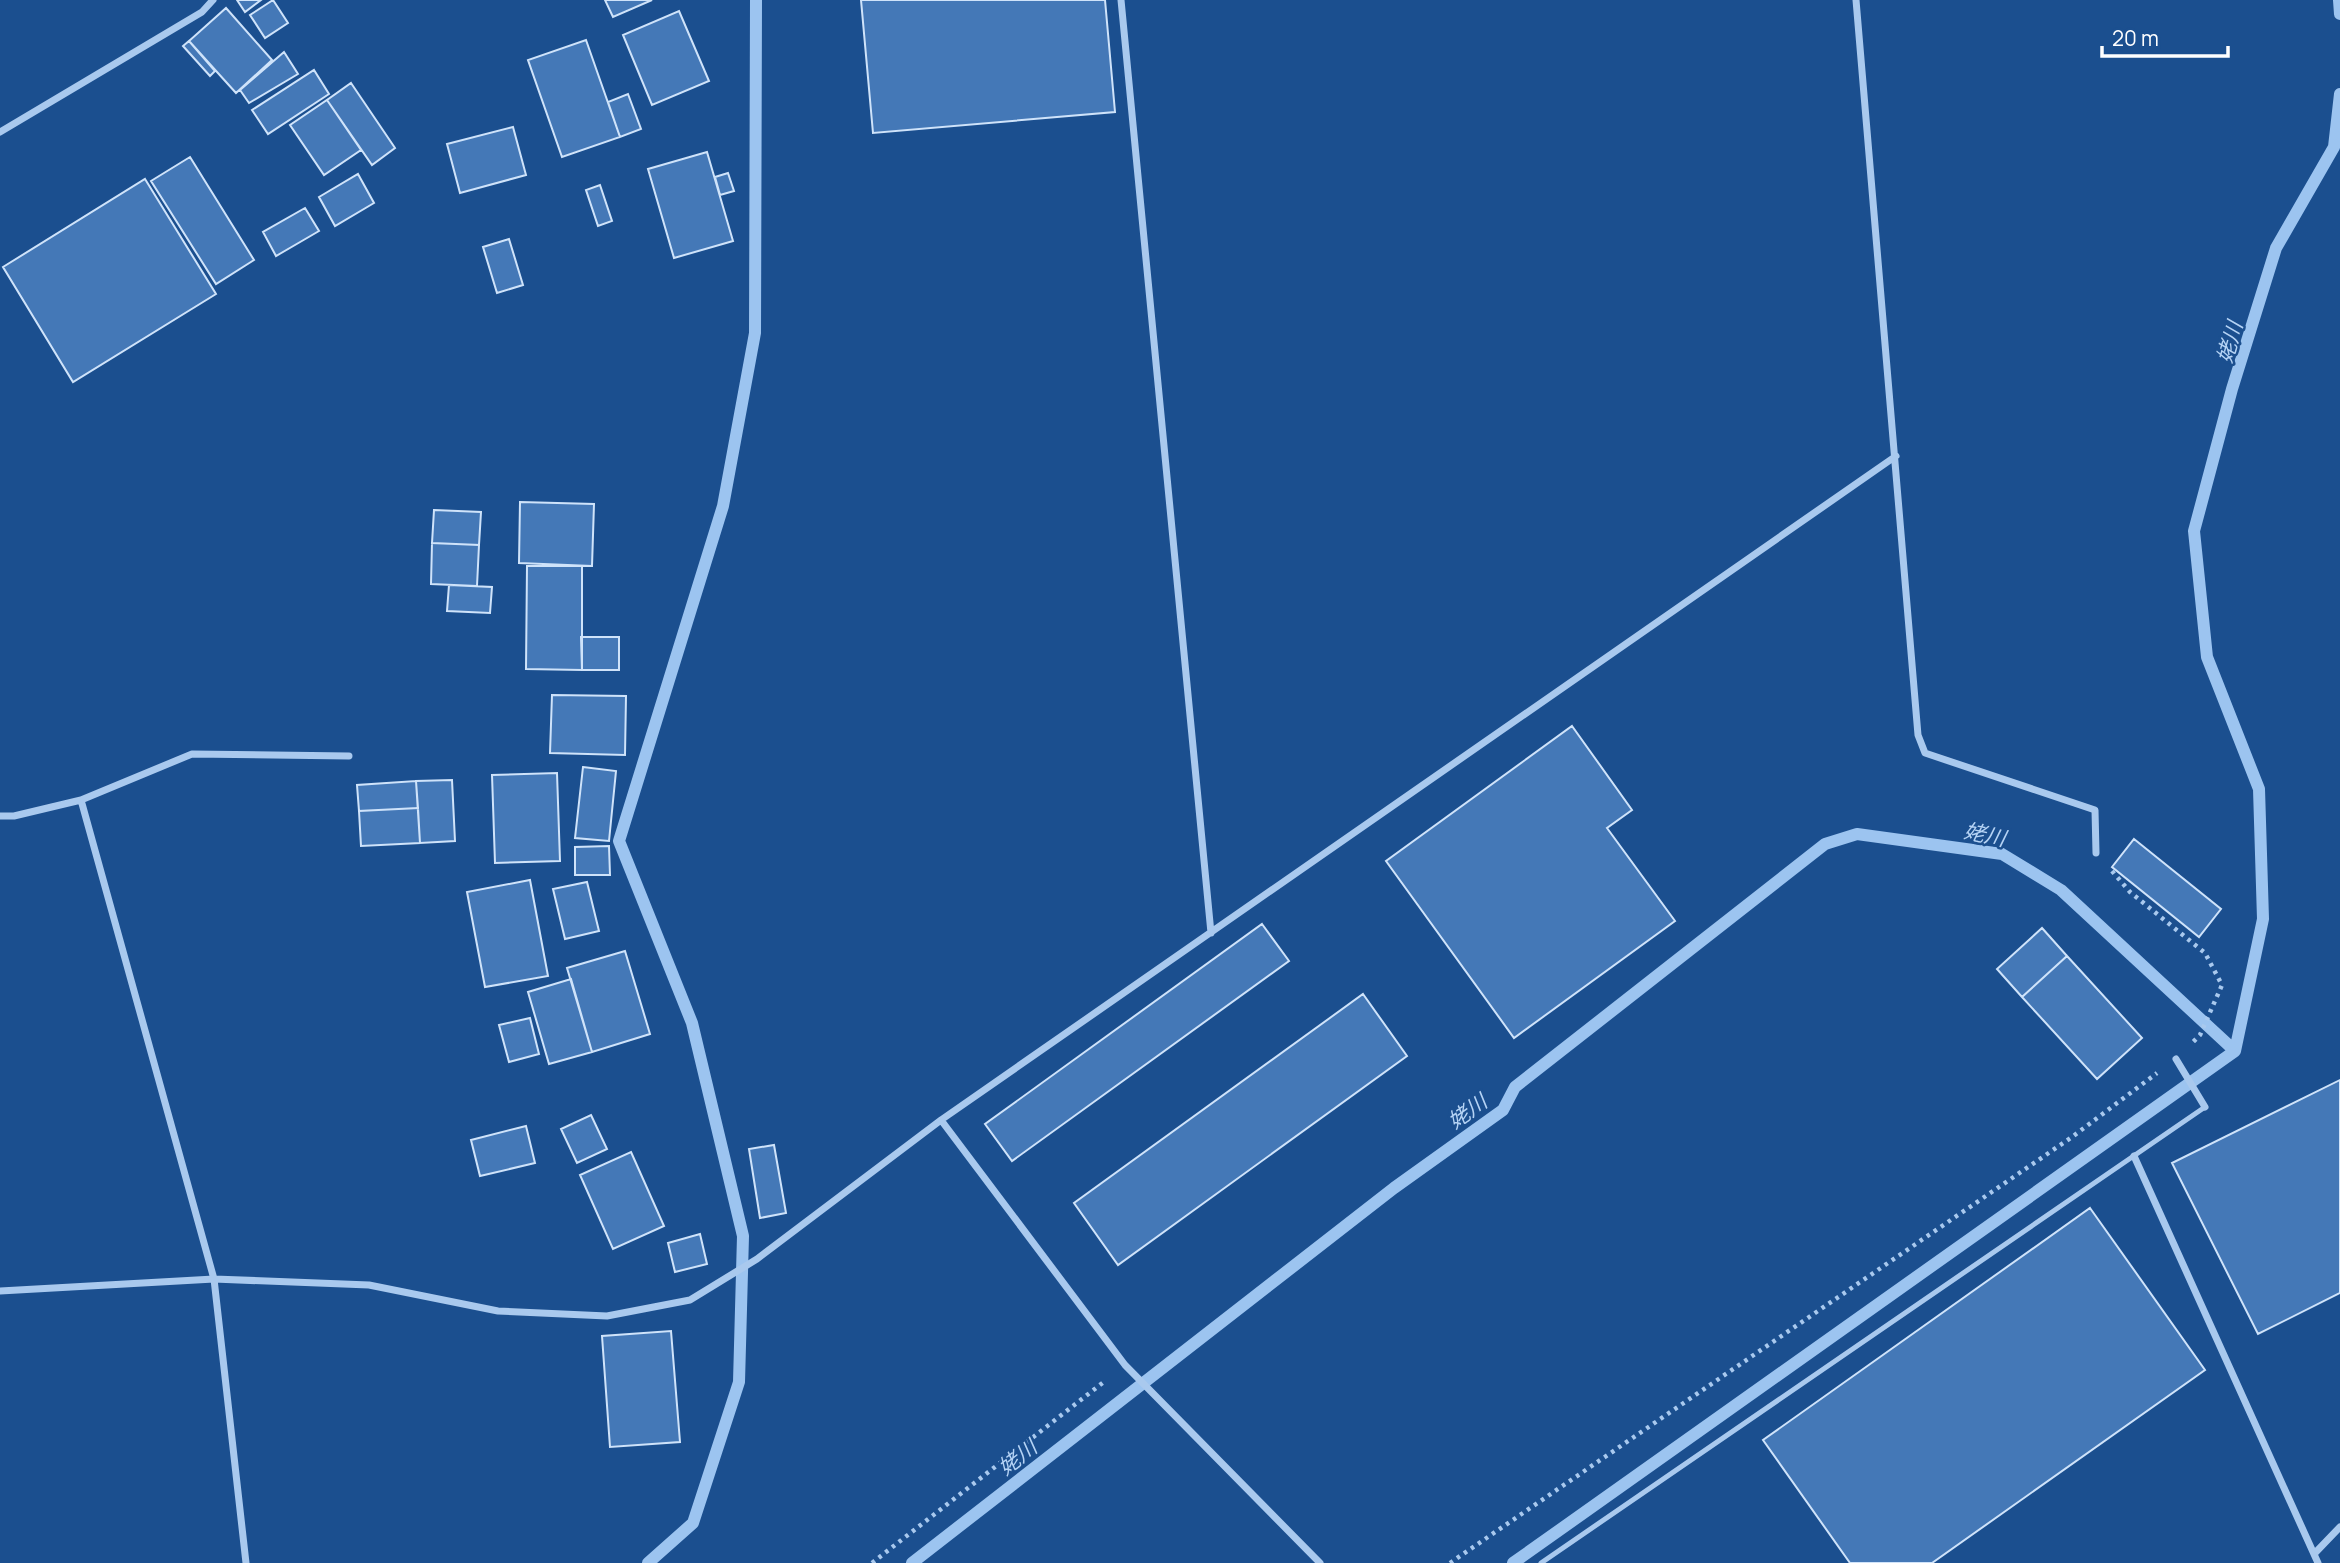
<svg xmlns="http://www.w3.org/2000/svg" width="2340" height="1563" font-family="Manrope,'Noto Sans JP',sans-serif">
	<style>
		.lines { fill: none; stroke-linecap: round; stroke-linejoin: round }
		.stream { stroke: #9cc4f0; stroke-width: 12 }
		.building { fill: #4478b7; stroke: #cfe3fa; stroke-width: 2 }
		.path { stroke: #a9c9ee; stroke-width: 4.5; stroke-dasharray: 3.5 5; stroke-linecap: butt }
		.service { stroke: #a9c9ee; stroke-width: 5 }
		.minor { stroke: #a9c9ee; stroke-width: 7 }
		.labels { text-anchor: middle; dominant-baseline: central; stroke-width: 5; stroke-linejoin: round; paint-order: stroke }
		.water-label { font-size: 21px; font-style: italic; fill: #b5d3f5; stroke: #1b4f8f }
	</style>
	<rect width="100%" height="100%" fill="#1b4f8f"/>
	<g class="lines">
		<!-- stream -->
		<path class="stream" d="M2339,0L2340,14
			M2235,1051L2263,919L2259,789L2207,657L2194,531L2232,389L2276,248L2334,147L2340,94
			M648,1563L693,1523L739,1382L743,1236L692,1023L619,841L723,506L755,333L756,0
			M912,1563L1394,1188L1503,1110L1515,1087L1825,844L1857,834L2002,854L2061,890L2235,1051
			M1513,1563L2235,1051"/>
	</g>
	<!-- building -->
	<path class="building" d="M237,0H261L245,12Z
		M273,0L288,23L265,38L250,15Z
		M605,0H652L613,17Z
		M861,0H1105L1115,112L873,133Z
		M226,8L272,60L236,93L189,41Z
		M679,11L709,81L652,105L623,35Z
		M586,40L620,137L562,157L528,60Z
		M189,41L215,71L210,76L183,46Z
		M284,52L298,74L249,103L240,90Z
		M314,70L329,94L268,134L252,110Z
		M351,83L395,148L372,165L327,100Z
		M628,94L641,129L620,137L608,102Z
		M327,100L361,150L324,175L290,125Z
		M513,127L526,175L460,193L447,144Z
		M707,152L733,241L674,258L648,169Z
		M190,157L254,260L216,284L151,181Z
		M728,173L734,191L720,195L715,177Z
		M358,174L374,203L335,226L319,197Z
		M145,179L216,294L73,382L3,267Z
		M600,185L612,221L598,226L586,190Z
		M305,208L319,231L276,256L263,232Z
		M509,239L523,285L497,293L483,247Z
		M520,502L594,504L592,566L519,563Z
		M434,510L481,512L479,545L432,543Z
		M432,543L479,545L477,586L431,584Z
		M527,566H582V670L526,669Z
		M449,585L492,587L490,613L447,611Z
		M581,637H619V670H582Z
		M552,695L626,696L625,755L550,753Z
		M1572,726L1632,810L1607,828L1675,921L1514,1038L1386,861Z
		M583,767L616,771L609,841L575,838Z
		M557,773L560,861L495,863L492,775Z
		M452,780L455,841L420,843L416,781Z
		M416,781L418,808L359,811L357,785Z
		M418,808L420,843L361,846L359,811Z
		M2134,839L2221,909L2199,937L2112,867Z
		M609,846L610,875H575V847Z
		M530,880L548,976L485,987L467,892Z
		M587,882L599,931L565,939L553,889Z
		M1262,924L1289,961L1012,1161L985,1124Z
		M2042,928L2067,956L2022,997L1997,969Z
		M625,951L650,1034L592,1052L567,968Z
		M2067,956L2142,1038L2097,1079L2022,997Z
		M571,979L592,1052L549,1064L528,992Z
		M1363,994L1407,1056L1118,1265L1074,1203Z
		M530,1018L539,1054L509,1062L499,1025Z
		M2340,1080V1293L2258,1334L2172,1163Z
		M591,1115L607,1149L577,1163L561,1129Z
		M526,1126L535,1163L480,1176L471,1140Z
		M774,1145L786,1213L760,1218L749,1149Z
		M631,1152L664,1226L613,1249L580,1175Z
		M2090,1208L2205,1370L1932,1563H1850L1763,1440Z
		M700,1234L707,1264L675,1272L668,1243Z
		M671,1331L680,1442L610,1447L602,1336Z"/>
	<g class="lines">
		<!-- path -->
		<path class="path" d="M2112,871L2130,892L2205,953L2222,985L2200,1035L2193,1042
			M872,1563L1105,1381
			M1450,1563L2072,1137L2157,1073"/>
		<!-- service -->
		<path class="service" d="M1541,1563L2205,1107"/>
		<!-- minor -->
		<path class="minor" d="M1121,0L1211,933
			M1856,0L1918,735L1925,753L2095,810L2096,853
			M0,132L202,12L213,0
			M81,800L192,754L349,756
			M0,816H14L81,800L214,1279L246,1563
			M2176,1059L2205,1107
			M941,1120L1125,1365L1320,1563
			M2134,1156L2318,1563
			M0,1291L214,1279L369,1285L498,1311L607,1316L690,1300L757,1259L941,1120L1896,456
			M2315,1553L2340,1527"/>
	</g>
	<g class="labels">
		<!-- water labels -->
		<g class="water-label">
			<text transform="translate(2229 342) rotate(-74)">姥川</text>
			<text transform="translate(1985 834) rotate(12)">姥川</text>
			<text transform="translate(1467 1111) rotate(-36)">姥川</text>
			<text transform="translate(1017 1457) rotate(-38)">姥川</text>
		</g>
	</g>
	<!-- scale -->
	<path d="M2102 46v10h126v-10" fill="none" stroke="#ffffff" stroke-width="3.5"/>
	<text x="2112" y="46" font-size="21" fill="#ffffff" stroke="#1b4f8f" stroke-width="5" paint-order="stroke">20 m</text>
</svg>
